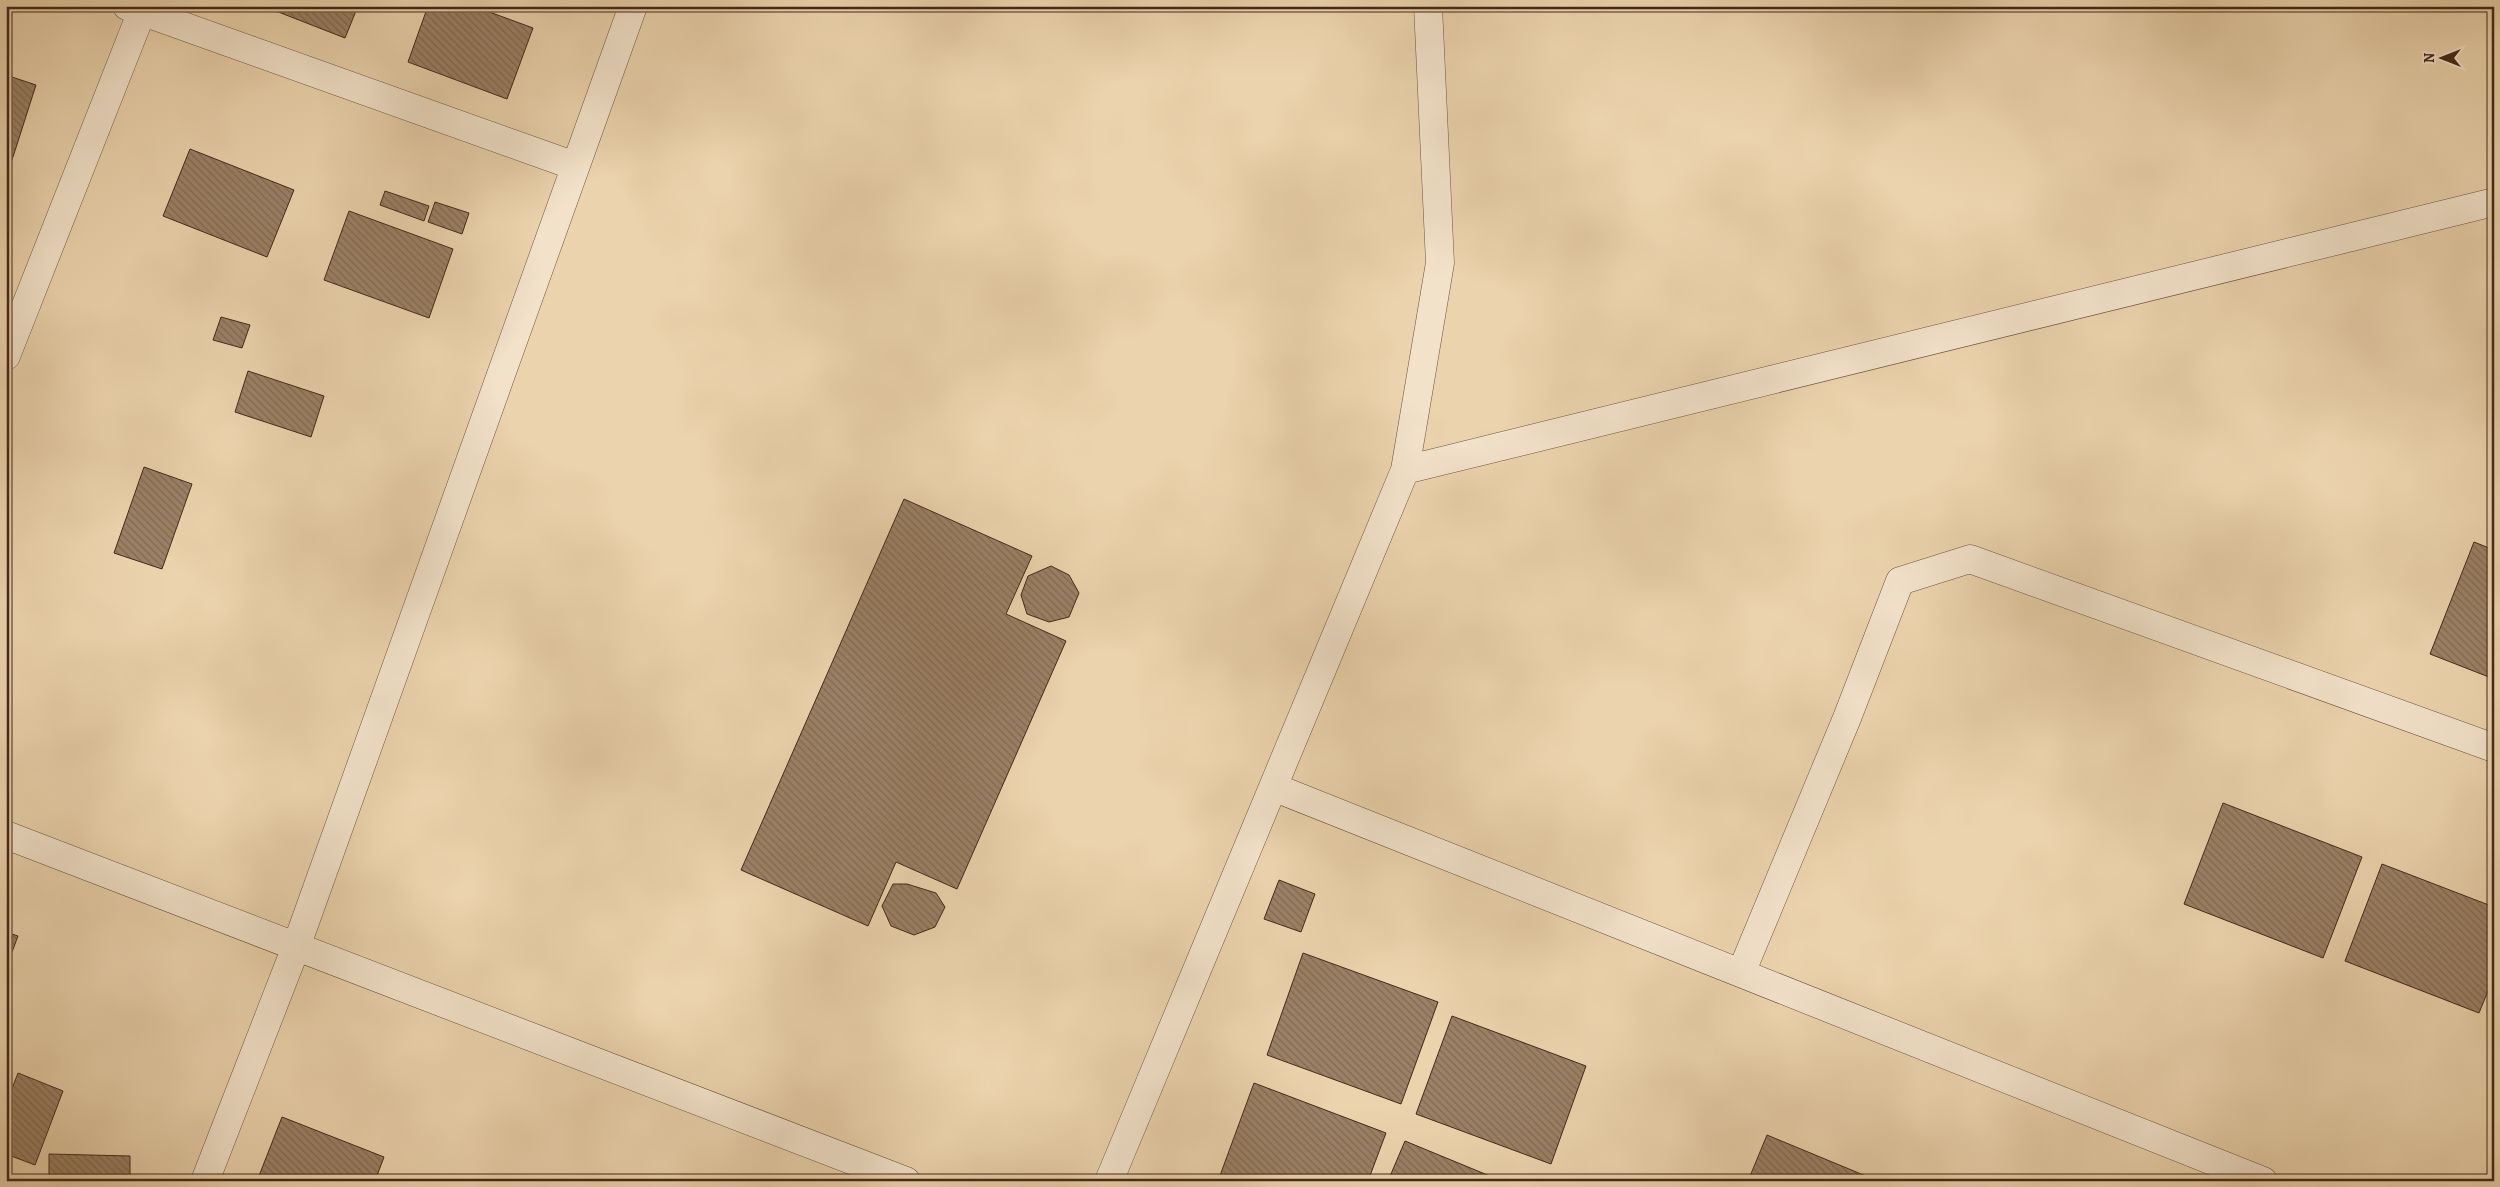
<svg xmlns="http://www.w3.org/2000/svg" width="2500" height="1187" font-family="Alegreya,serif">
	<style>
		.building { fill: url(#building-back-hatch); stroke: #442819 }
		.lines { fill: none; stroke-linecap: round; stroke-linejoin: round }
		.minor-casing { stroke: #6e533e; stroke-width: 29 }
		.minor { stroke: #f2e2ca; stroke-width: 28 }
	</style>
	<defs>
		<pattern id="building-back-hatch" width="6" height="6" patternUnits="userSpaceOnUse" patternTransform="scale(1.25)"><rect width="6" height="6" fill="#9b8166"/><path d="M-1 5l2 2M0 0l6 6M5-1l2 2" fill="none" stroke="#806a53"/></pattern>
	</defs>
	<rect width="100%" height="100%" fill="#ebd3ad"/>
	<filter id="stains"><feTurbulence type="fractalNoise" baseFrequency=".004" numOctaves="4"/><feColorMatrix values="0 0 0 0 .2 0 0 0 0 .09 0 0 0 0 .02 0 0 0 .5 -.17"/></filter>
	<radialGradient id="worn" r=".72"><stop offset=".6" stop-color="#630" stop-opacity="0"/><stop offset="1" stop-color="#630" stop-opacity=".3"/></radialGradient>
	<!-- building -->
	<path class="building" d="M263,6H358L345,38Z
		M428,6H473L533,28L507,99L408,62Z
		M6,75L36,85L12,160L6,159Z
		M190,149L294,190L267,257L163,216Z
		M385,191L429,206L424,221L380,205Z
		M435,202L469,213L462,234L428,222Z
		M349,211L453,249L429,318L324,280Z
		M221,317L250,325L242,348L213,340Z
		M248,371L324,396L311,437L235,412Z
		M144,467L192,484L162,569L114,553Z
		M904,499L1032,556L1006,614L1066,641L957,889L896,862L868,926L741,870Z
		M2474,542L2494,550V679L2430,654Z
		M1051,566L1069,575L1079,593L1069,617L1049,622L1027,614L1021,595L1028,576Z
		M2223,803L2362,857L2323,958L2184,904Z
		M2382,864L2494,907V976L2479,1013L2345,961Z
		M1279,880L1315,894L1301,932L1264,919Z
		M893,884H907L936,893L945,907L935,927L914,935L891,926L882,906Z
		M6,932L18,936L6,968Z
		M1303,953L1438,1002L1401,1104L1267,1055Z
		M1452,1016L1586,1066L1551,1164L1416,1114Z
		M18,1073L63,1091L35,1165L6,1154V1104Z
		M1254,1083L1386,1133L1368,1181H1218Z
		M282,1117L384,1157L375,1181H257Z
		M1767,1135L1878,1181H1748Z
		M1405,1141L1502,1181H1388Z
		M49,1154L130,1156V1181H49Z"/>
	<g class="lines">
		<!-- minor casing -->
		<g class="minor-casing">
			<path id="minor" d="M127,6L575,166
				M6,356L144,6
				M1405,470L2494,202
				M1273,787L2263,1181
				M6,835L906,1181
				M1741,973L1847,718L1900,581L1970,559L2494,748
				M205,1181L296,947L633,6
				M1109,1181L1405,470L1440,263L1428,6"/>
		</g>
		<!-- minor -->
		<use href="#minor" class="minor"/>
	</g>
	<!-- margin -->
	<rect width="2500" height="1187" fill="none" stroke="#ebd3ad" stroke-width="25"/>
	<rect x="8" y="8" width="2485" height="1172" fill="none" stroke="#442819" stroke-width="2.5"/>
	<rect x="12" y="12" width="2475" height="1162" fill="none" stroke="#442819"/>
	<!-- north arrow -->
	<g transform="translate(2442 58) rotate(270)" stroke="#f2e2ca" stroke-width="4" paint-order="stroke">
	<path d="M0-4L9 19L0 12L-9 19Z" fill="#442819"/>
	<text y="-8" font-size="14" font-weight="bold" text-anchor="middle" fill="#442819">N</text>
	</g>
	<rect width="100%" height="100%" filter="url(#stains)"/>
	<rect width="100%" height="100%" fill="url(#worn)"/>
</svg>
